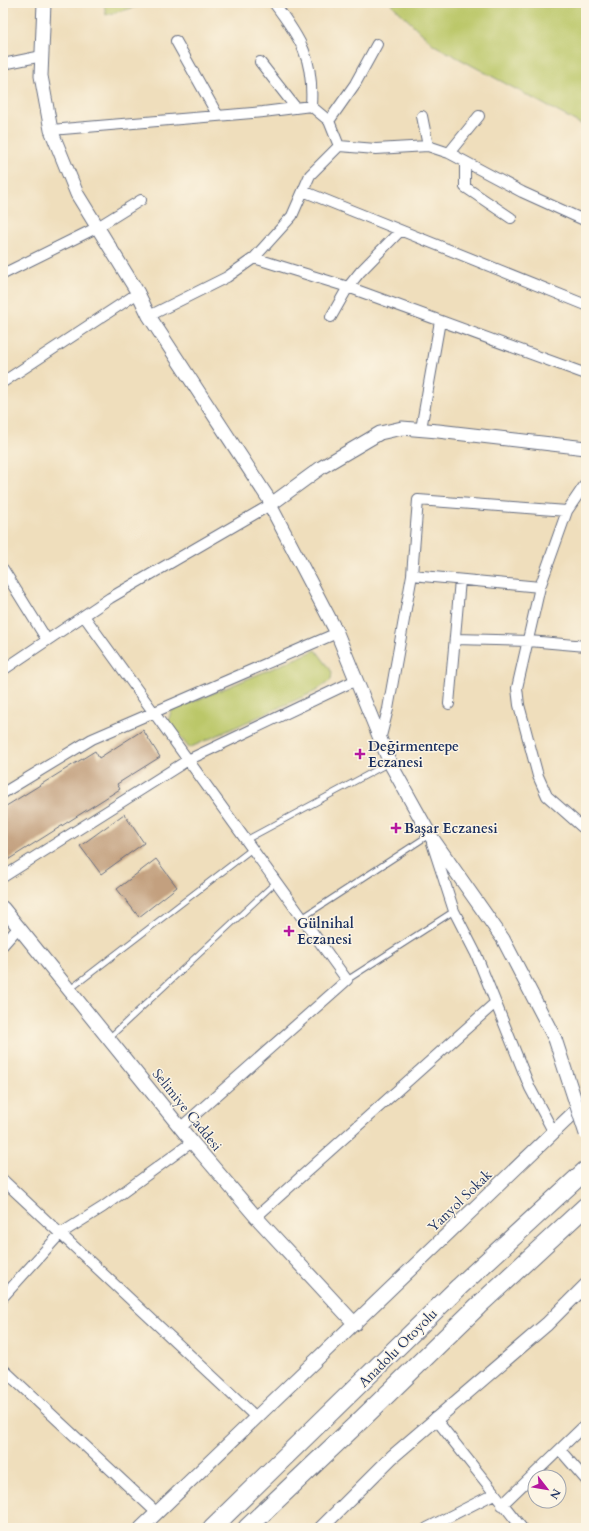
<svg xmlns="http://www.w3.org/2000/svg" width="589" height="1531" font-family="Cardo,serif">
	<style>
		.green { fill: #bbc769; stroke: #6b7b64 }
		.building { fill: #c3a07f }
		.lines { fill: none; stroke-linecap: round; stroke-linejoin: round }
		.service-casing { stroke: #656c7f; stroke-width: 7 }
		.minor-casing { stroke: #656c7f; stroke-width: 12 }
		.tertiary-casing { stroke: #656c7f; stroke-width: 15 }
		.motorway-casing { stroke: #656c7f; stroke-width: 20 }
		.service { stroke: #fff; stroke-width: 5 }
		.minor { stroke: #fff; stroke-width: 10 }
		.tertiary { stroke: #fff; stroke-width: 13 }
		.motorway { stroke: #fff; stroke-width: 18 }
		.tertiary-bridge-casing { stroke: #656c7f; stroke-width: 15; stroke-linecap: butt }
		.tertiary-bridge { stroke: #fff; stroke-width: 13 }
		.poi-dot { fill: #b5179e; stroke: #fcf5e5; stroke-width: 1.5 }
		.labels { text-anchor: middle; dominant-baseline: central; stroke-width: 3; stroke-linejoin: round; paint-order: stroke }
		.poi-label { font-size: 14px; font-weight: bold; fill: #1b2f5e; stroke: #fcf5e5; text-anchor: start }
		.street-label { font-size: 14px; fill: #1b2f5e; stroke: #fcf5e5 }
	</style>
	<rect width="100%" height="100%" fill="#fcf5e5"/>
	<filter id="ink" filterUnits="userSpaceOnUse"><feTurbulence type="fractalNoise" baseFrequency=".025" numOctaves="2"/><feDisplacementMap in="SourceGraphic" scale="8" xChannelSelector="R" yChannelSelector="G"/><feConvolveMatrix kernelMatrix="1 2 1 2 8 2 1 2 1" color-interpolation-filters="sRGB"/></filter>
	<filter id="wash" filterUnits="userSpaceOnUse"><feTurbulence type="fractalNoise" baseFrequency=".012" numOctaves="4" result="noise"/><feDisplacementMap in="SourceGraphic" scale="16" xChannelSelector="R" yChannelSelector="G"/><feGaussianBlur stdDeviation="0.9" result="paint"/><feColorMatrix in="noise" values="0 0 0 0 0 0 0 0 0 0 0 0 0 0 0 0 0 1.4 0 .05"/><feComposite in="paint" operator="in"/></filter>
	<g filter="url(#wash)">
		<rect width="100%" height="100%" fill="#efdebc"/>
		<!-- green -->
		<path class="green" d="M104,3H150L106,15Z
			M390,3H586V127L434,45Z
			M316,650L332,672L331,680L316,691L189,748L168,722L171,711Z"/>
		<g id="blocks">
			<!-- building -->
			<path class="building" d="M143,730L160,757L117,784L120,789L3,863V808L95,751L99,758Z
				M124,814L144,843L101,874L80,846Z
				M156,859L177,887L139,917L117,889Z"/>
		</g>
	</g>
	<g filter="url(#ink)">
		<use href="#blocks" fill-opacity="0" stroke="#656c7f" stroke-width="1"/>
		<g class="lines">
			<!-- service casing -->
			<g class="service-casing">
				<path id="service" d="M246,840L389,763
					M302,918L429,835
					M347,980L454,911
					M69,990L252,849
					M109,1038L276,882"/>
			</g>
			<!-- minor casing -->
			<g class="minor-casing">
				<path id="minor" d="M274,3C301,39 314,59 311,106
					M176,41L218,116
					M260,62L296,108
					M3,64L42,56
					M422,116L428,146
					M51,130L263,112L311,106L329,121
					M339,146L329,121L355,84L377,44
					M449,153L479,116
					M465,163V187L511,218
					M303,191L586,305
					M254,258L292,216L310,175L339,146L376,149L428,146L449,153L522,192L586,221
					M3,274L96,228L141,200
					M149,316L227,277L254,258L348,287L586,374
					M331,317L348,287L360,272L400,231
					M3,382L138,293
					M421,429L440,321
					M586,483L567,511L540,587L517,688L519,705L538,776L547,796L582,827L586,825
					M3,569L47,640
					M412,575L540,587
					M84,616L347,980L180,1128
					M455,639L529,641L586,646
					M3,670L110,598L270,505
					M449,704L460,580
					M380,740L388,709L412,575L418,500L567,511
					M3,793L92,739L337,633
					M432,843L454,911L476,954L530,1088L554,1133
					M3,877L188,760L356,680
					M3,945L19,927
					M3,1180L257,1418
					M256,1217L495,1003
					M3,1297L60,1234L103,1207L192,1142
					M3,1369L157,1513
					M435,1418L522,1528
					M560,1450L586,1480
					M502,1505L586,1424
					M427,1528L494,1494"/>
			</g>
			<!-- tertiary casing -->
			<g class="tertiary-casing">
				<path id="tertiary" d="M44,3L41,76L51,130L77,194L138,293L149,316L272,504
					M3,908L192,1142L256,1217L355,1324
					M555,1039L503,939L430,835L390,763L337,633L270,505L322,467L380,433L402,428L438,431L586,448
					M141,1528L586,1101
					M321,1528L392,1457L547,1324L586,1285"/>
			</g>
			<!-- motorway casing -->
			<g class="motorway-casing">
				<path id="motorway" d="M212,1528L459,1287L586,1170
					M247,1528L363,1418L478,1306L586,1206"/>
			</g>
			<!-- service -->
			<use href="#service" class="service"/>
			<!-- minor -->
			<use href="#minor" class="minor"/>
			<!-- tertiary -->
			<use href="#tertiary" class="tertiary"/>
			<!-- motorway -->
			<use href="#motorway" class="motorway"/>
			<!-- tertiary-bridge casing -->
			<g class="tertiary-bridge-casing">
				<path id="tertiary-bridge" d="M555,1039L586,1134"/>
			</g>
			<!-- tertiary-bridge -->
			<use href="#tertiary-bridge" class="tertiary-bridge"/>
		</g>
	</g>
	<!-- markers -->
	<g class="poi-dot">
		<path d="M358 748h4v4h4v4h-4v4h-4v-4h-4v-4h4z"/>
		<path d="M394 822h4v4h4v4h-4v4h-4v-4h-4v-4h4z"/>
		<path d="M287 925h4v4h4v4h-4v4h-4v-4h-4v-4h4z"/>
	</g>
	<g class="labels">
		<!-- poi labels -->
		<g class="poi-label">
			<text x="368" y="746">Değirmentepe<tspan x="368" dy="16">Eczanesi</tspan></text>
			<text x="404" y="828">Başar Eczanesi</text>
			<text x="297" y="923">Gülnihal<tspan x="297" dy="16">Eczanesi</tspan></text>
		</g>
		<!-- street labels -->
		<g class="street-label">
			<text transform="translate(187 1110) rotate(51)">Selimiye Caddesi</text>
			<text transform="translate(460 1201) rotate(-44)">Yanyol Sokak</text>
			<text transform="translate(398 1348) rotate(-45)">Anadolu Otoyolu</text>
		</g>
	</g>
	<!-- margin -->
	<rect width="589" height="1531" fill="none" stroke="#fcf5e5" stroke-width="16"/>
	<!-- north arrow -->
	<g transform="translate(547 1489) rotate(121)"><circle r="19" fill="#fcf5e5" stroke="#a2a6af"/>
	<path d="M0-3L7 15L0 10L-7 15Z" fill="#b5179e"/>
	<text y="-6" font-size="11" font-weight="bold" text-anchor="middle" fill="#1b2f5e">N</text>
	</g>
</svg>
